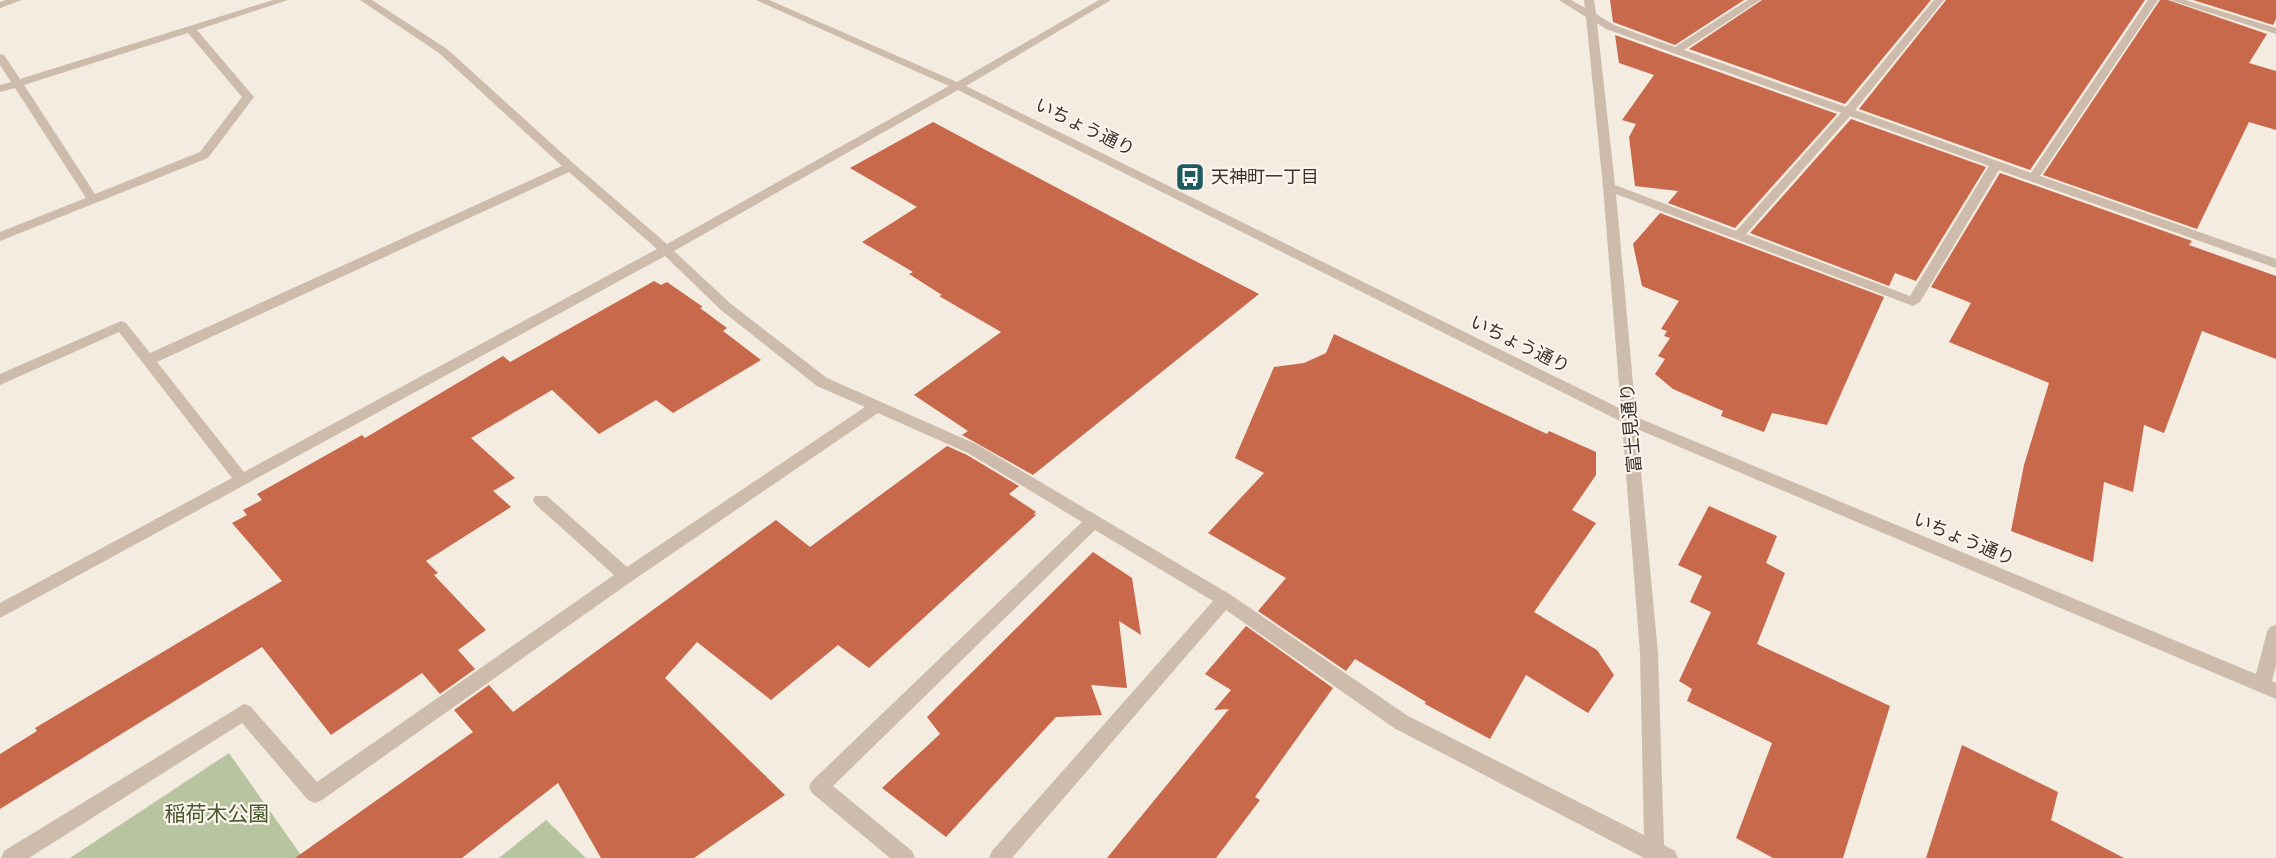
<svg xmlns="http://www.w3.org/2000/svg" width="2276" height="858" font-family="'Nunito Sans','Noto Sans JP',sans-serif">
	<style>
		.green { fill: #b8c4a0 }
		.building { fill: #c8694b }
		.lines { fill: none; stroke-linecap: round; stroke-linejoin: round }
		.minor { fill: #cdbbac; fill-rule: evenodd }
		.labels { text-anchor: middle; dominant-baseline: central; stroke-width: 4.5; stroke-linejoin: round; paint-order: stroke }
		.street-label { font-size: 18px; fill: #3b302b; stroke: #fbf5ee }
		.poi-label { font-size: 18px; fill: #3b302b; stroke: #fbf5ee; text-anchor: start }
		.near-park-label { font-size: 21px; fill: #4a5a2e; stroke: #fbf5ee }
	</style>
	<rect width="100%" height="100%" fill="#f4ebe1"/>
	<!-- green -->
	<path class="green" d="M229,753L303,858H70Z
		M546,820L586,858H499Z"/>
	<!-- building -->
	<path class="building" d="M1610,0H1744L1675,45L1613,22Z
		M1762,0H1931L1845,104L1689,49Z
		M1946,0H2145L2030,170L1859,109Z
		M2160,0H2168L2267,34L2249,63L2276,71V130L2249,122L2197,229L2043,175Z
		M2193,0H2276V19L2273,25Z
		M1615,35L1837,114L1735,228L1668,203L1678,191L1635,186L1629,137L1636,124L1622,120L1654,75L1619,63Z
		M1851,119L1986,167L1916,281L1895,273L1889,286L1750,233Z
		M933,122L1174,250L1259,294L1033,475L962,435L968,431L914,395L1001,332L939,296L942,295L909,274L913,272L862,242L917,207L850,168Z
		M2000,173L2192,241L2189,245L2276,276V359L2202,331L2164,433L2144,425L2133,492L2104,482L2093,562L2011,531L2024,465L2049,383L1949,342L1971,303L1931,287Z
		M1660,213L1884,297L1827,425L1772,413L1764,432L1721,416L1723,411L1673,389L1655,374L1665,359L1658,356L1670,338L1664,336L1667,331L1661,329L1679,301L1642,286L1633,244Z
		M654,281L661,285L667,282L703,307L700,308L727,328L723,331L761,360L673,413L656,400L599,434L552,390L471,438L515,478L493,491L511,507L426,561L438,573L434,575L486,630L458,650L475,669L440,694L422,673L331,735L262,647L0,809V754L37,731L35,728L282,581L232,523L247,515L243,510L262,500L257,494L362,435L365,438L503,356L510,362Z
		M1334,334L1547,434L1549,431L1596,452V475L1572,510L1596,523L1534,612L1597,650L1614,675L1588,713L1526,675L1490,739L1425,704L1426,702L1355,659L1346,671L1258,611L1286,578L1208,533L1264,473L1235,458L1274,367L1304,363L1326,353Z
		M947,446L967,455L1019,486L1009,494L1036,512L1034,514L1036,515L869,668L838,645L771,700L697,642L665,678L785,795L694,858H601L558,783L462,858H295L473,732L454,710L489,685L513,712L776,520L810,547Z
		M1709,506L1777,536L1766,563L1785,573L1757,644L1890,706L1843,858H1773L1736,838L1772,743L1687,701L1692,689L1679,681L1711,612L1690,602L1702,576L1678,565Z
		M1093,552L1132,578L1141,635L1119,621L1127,688L1091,685L1102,715L1056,717L946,837L882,788L940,734L927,717Z
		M1246,626L1333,688L1255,797L1260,800L1216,858H1107L1229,709L1214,710L1231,690L1205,674Z
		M1962,745L2058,792L2051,820L2124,858H1926Z"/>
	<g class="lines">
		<!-- minor -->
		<path class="minor" d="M6,0H22L0,8V2Z
			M273,0H288L197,30L254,97L208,158L0,241V232L86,198L15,88L0,92V85L11,82L0,65V54L4,55L20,79ZM188,33L242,97L200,152L95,194L24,85Z
			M360,0H372L447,49L574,164L667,244L949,86L756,0H769L957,82L1099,0H1111L966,86L1621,409L1603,187L1586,17L1559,0H1571L1585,8L1584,0H1594L1596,14L1614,25L1675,47L1748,0H1760L1684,50L1846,107L1934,0H1944L1855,110L2031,173L2148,0H2158L2040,176L2276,259V268L1999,170L1920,302L1913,306L1616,194L1636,417L2256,674L2267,632L2270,627L2276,625V666L2272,681L2276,683V699L1637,429L1658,653L1664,845L1675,851L1678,858H1644L1394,728L1226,610L1012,858H989L992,851L1213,601L1095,530L833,786L912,851L915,858H890L812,793L809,787L812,781L1082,522L968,453L878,413L632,581L322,800L315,803L308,800L242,723L29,858H1L4,851L244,704L250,706L317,782L614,575L535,504L533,500L535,496H547L627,567L865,407L817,386L721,310L665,256L0,618V603L232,478L119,332L0,385V374L121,321L126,323L150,353L562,166L439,53ZM1597,23L1606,29L1841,113L1736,231L1615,185ZM958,90L1622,422L1640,653L1644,835L1408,716L1231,595L978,445L827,378L731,304L674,251ZM1850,116L1989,166L1910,296L1746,234ZM569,172L657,249L244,472L157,362Z
			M2170,0H2185L2276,28V34Z"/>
	</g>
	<!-- icons -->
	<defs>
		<g id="bus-square" transform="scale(1.5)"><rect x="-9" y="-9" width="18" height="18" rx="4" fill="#1f5a5e" stroke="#fbf5ee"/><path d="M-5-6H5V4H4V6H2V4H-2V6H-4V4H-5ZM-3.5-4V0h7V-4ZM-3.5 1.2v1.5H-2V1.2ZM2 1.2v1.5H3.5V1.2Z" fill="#fff"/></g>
	</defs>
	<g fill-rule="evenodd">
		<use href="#bus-square" x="1190" y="177"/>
	</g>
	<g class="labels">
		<!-- street labels -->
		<g class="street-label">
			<text transform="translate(1085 127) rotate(26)">いちょう通り</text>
			<text transform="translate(1520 344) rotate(26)">いちょう通り</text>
			<text transform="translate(1631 428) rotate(-95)">富士見通り</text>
			<text transform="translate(1964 539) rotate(23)">いちょう通り</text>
		</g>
		<!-- poi labels -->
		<g class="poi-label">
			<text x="1211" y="177">天神町一丁目</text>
		</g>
		<!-- near-park labels -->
		<g class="near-park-label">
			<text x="217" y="814">稲荷木公園</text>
		</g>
	</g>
</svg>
